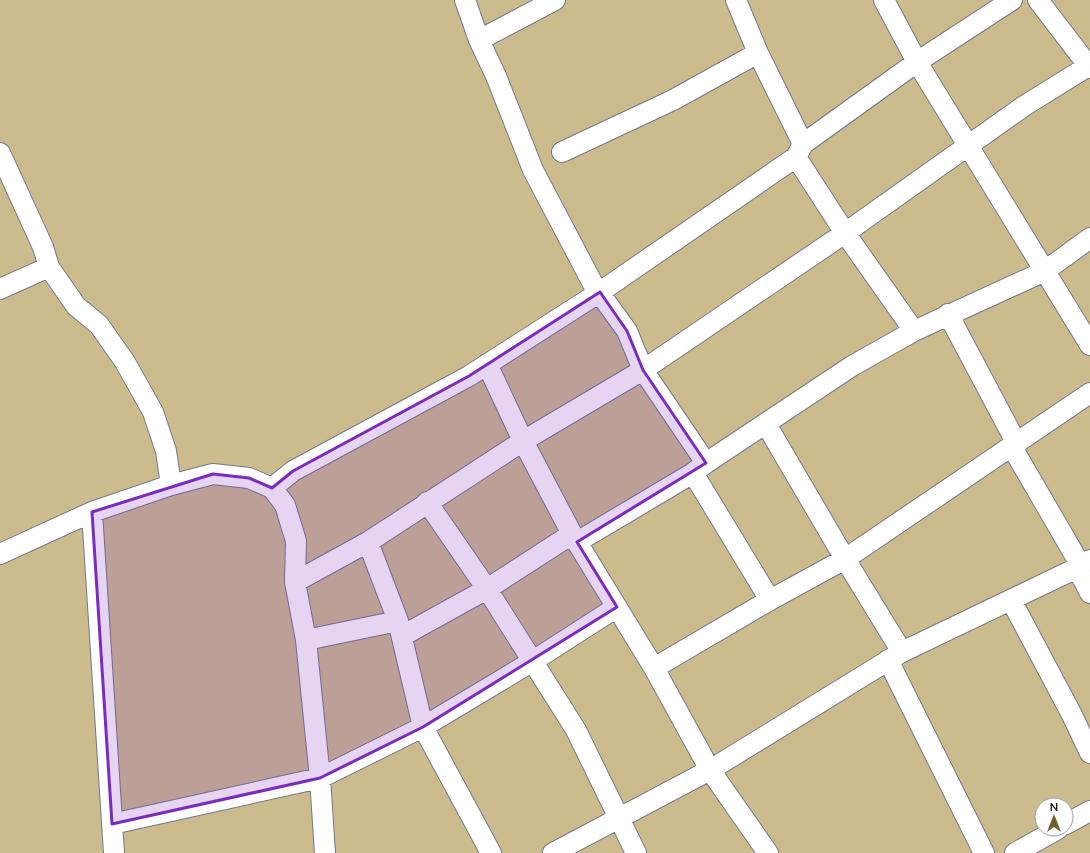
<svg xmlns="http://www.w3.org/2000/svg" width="1090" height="853" font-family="Lato,sans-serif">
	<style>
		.green { fill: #ccbc8d; fill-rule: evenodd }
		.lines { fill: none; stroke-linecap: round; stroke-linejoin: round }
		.minor-casing { stroke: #737887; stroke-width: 22 }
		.minor { stroke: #fff; stroke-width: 20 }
		.marked { fill: #7b2cbf; fill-opacity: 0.2; stroke: #7b2cbf; stroke-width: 3; stroke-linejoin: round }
	</style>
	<rect width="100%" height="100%" fill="#d8deef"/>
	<!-- green -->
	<path class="green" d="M0,0H1090V853H0ZM1042,805H1066V829H1042Z"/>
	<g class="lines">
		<!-- minor casing -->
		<g class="minor-casing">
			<path id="minor" d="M465,0L479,40L496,76L533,170L593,284L627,331L643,370L706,463
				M736,0L758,53L803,144
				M884,0L917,62L1090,345
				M1038,0L1090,68
				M479,40L555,0
				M562,152L673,100L758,53
				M0,153L43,247L49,267L76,306L99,325L125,362L153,412L166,451L171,485
				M796,157L845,233L914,331
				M0,289L49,267
				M948,314L1017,444
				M487,364L523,441L572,534L654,668L710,770L768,853
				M766,424L845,559L902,652
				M1012,447L1081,566
				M693,473L770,600
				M272,488L293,471L469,376L600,292L796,157L803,144L917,62L1012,0
				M427,502L487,589L576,730L636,853
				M92,512L114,853
				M368,542L398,621L423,727L491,853
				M577,542L693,473L706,463L852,366L914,331L1045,271L1090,238
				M0,554L92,512L171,485L213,474L249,478L272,488L285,505L296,541L295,582L306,640L320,778L325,853
				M1077,568L1090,593
				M295,582L368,542L523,441L643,370L845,233L1024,106L1090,65
				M1011,600L1072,715L1090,753
				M402,636L487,589L572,534
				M306,640L398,621
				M888,660L984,853
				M654,668L770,600L845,559L1090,393
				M112,824L320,778L423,727L533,661L617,607
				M1066,824L1090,811
				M553,853L710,770L902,652L1077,568L1090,560
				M1015,853L1058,829"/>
		</g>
		<!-- minor -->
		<use href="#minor" class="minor"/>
	</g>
	<!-- marked area -->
	<path class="marked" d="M600,292L627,331L643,370L706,463L577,542L617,607L423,727L320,778L112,824L92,512L213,474L249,478L272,488L293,471L469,376Z"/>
	<!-- north arrow -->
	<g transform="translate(1054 817)"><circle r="19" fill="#ffffff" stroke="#a0a1a3"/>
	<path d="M0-3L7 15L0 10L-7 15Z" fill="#705f2d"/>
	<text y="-6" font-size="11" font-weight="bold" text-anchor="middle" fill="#12141a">N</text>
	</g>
</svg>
